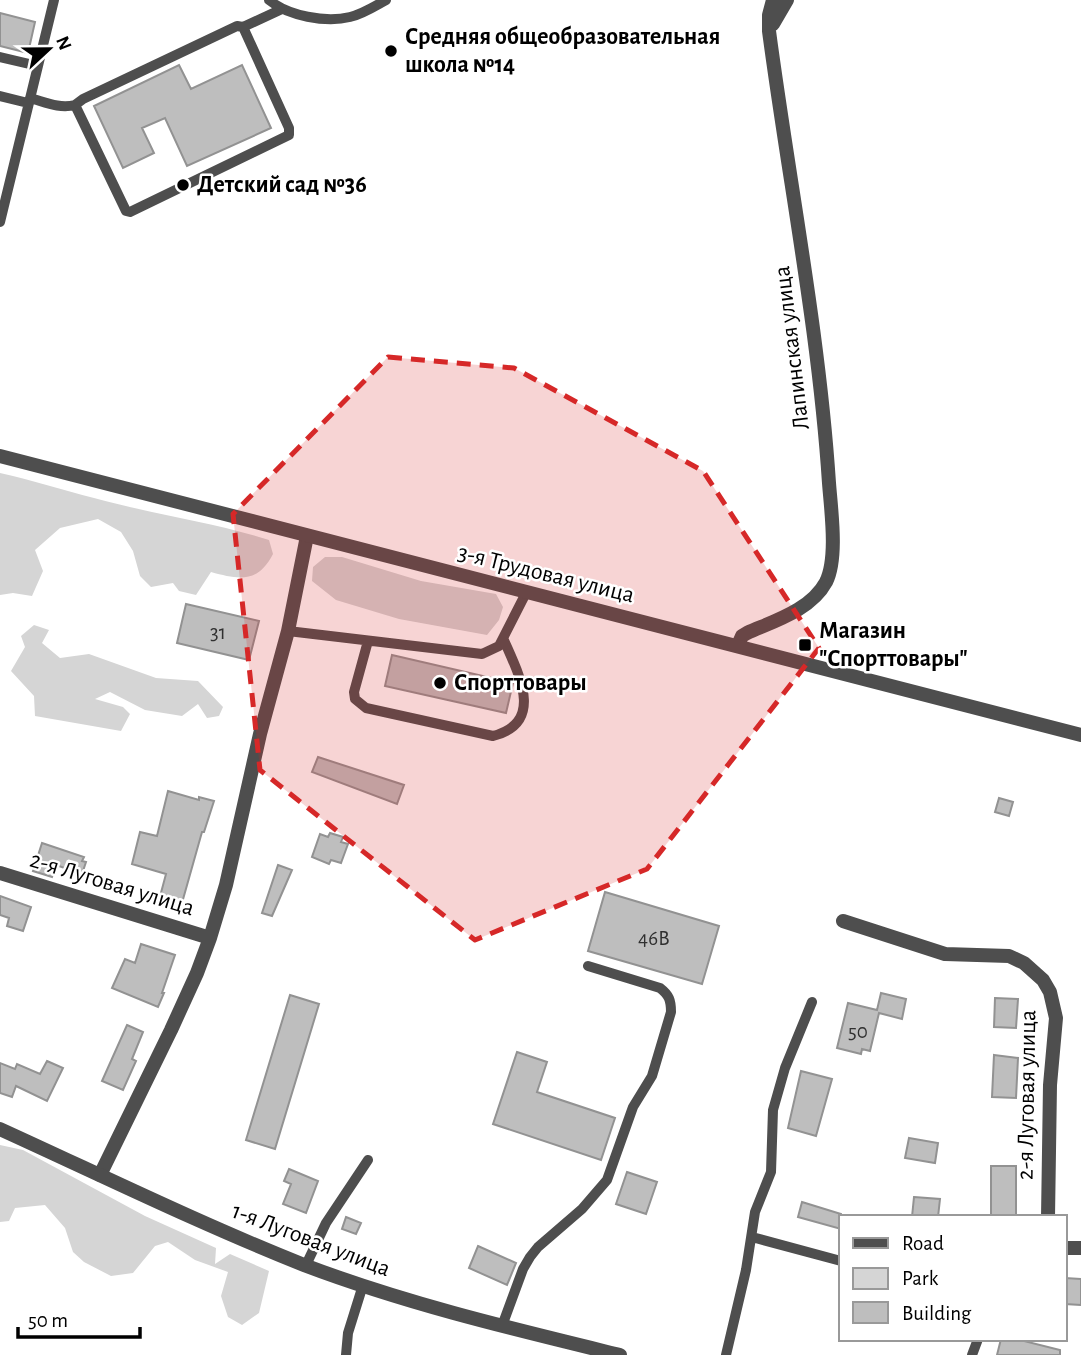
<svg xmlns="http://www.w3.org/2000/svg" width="1081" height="1355" font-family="'Alegreya Sans',sans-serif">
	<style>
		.green { fill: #d5d5d5 }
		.building { fill: #bebebe; stroke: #929292; stroke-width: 2 }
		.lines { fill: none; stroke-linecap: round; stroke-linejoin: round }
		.service { stroke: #4e4e4e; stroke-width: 10 }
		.minor { stroke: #4e4e4e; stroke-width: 14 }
		.tertiary { stroke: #4e4e4e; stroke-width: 14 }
		.marked { fill: #d62828; fill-opacity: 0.2; stroke: #d62828; stroke-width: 5; stroke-dasharray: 14 9; stroke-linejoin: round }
		.poi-dot { fill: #000; stroke: #fff; stroke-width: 2.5 }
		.labels { text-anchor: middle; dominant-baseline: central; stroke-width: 5; stroke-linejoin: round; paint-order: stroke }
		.number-label { font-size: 21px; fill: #303030 }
		.poi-label { font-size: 24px; font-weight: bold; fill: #000; stroke: #fff; text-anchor: start }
		.street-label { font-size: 24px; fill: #000; stroke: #fff }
	</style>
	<rect width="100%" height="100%" fill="#fff"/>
	<!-- green -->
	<path class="green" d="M0,473C32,480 63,490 94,498C152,514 212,522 269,540L273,554C258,583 240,580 211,572L196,595L179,591L173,583L151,587L140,576L133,551L121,532L98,519L60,528L35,550L43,571L32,596L13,593L0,595Z
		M325,557H342L421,581L496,594L503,607L499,620L487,635L399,619L336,600L312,581L313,567Z
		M34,625L49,630L42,643L60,658L89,654L156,678L198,681L223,707L219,716L207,718L198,704L182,716L145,710L110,692L95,699L123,707L130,714L121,731L35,716L34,696L11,671L25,647L21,636Z
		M0,1145L23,1150L145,1216L216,1248L215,1264L230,1254L269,1271L259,1313L242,1325L228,1317L221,1296L228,1272L195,1260L168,1242L155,1246L133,1273L111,1276L84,1262L73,1252L65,1228L45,1205L15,1208L9,1221L0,1222Z"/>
	<!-- building -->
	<path class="building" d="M0,13L35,22L28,53L0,46Z
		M179,65L191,89L242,65L271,128L187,166L165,118L142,128L154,153L123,168L94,106Z
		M186,604L259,621L249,660L177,643Z
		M392,655L513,683L506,713L385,686Z
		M318,757L404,785L397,804L312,772Z
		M168,791L199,800V797L214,801L204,832H202L180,910L158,904L166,874L132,864L140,832L157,836Z
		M999,798L1013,802L1009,816L995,812Z
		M330,833L343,837L341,842L348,844L341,863L331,860L329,864L312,857L320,834L328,837Z
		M42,843L84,857L82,861L86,862L82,874L56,865L52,877L33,871Z
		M278,865L292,870L272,916L262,913Z
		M605,892L719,926L702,984L588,951Z
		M0,896L31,907L23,931L7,926L9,918L0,915Z
		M141,944L175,955L162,993H164L158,1007L112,988L125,959L135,963Z
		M881,993L906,999L902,1019L879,1013L870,1051L862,1049L861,1054L837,1048L848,1003L877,1010Z
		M290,995L319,1004L275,1149L246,1140Z
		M995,998L1018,999L1016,1028L994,1027Z
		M127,1025L143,1032L132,1059L136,1061L123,1090L102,1081Z
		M517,1052L547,1062L537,1092L615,1118L601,1160L493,1124Z
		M994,1055L1018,1058L1016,1098L992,1097Z
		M47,1061L63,1068L47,1101L16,1086L12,1097L0,1093V1063L15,1069L17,1064L40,1074Z
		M801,1071L832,1079L816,1136L788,1128Z
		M909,1138L938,1143L935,1163L905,1158Z
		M991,1166H1016V1217H991Z
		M289,1169L318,1181L306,1213L283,1204L291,1184L284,1181Z
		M627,1172L657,1182L646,1214L616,1204Z
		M914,1197L940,1199L938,1217H912Z
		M802,1202L841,1214V1229L798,1217Z
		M346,1217L361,1223L356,1234L342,1229Z
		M478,1246L516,1263L507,1285L469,1268Z
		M1065,1278L1081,1279V1305L1065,1304Z
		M1001,1339H1016L1060,1350V1355H997Z"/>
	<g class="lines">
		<!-- service -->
		<path class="service" d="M269,0C288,16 326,23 350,17C363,14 375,6 386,0
			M243,27L237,26L83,99L75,105L126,211L130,212L289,135V128L243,27L282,9
			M0,57L38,66
			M0,96L28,103
			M30,98C45,102 59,109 75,105
			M0,222L54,0
			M288,631L482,654L499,646L526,593
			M368,641L354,692L355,699L366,708L493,736C546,722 518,673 503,638
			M752,1237L841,1261
			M306,1265L326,1223L368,1160
			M502,1326L523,1269L530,1257L538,1247L582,1209L607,1180L633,1107L652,1076L671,1012C671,1000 669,995 660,988L588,966
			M346,1355L348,1333L363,1285
			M726,1355L746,1270L755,1212L771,1172L773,1110L785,1068L812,1002
			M972,1355L978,1339"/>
		<!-- minor -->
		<path class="minor" d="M773,24L787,0
			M738,645L742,636L747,633C774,621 811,610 826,582C838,558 831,510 829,483C819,331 789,182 769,31V15L773,0
			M0,873L210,938
			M843,921L945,954L1009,956L1024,963L1043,980L1050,992L1056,1018L1050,1085L1048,1217
			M100,1175L171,1030L197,973L210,938L226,885L260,734L288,631L307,536
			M1065,1248H1081"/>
		<!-- tertiary -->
		<path class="tertiary" d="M0,456L1081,735
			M0,1129C101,1175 201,1224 304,1265C407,1304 513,1329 620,1355"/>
	</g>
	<!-- marked area -->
	<path class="marked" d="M388,357L514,368L703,471L819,648L647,869L475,940L260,770L233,514Z"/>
	<!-- markers -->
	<g class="poi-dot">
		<circle cx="391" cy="51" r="7"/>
		<circle cx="183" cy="185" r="7"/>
		<rect x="798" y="638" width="14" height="14" rx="3.5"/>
		<circle cx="440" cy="683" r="7"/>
	</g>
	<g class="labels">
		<!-- number labels -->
		<g class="number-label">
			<text x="218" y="632">31</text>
			<text x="654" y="938">46В</text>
			<text x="858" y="1031">50</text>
		</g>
		<!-- poi labels -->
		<g class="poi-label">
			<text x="405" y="37">Средняя общеобразовательная<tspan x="405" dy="28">школа №14</tspan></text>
			<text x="197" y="185">Детский сад №36</text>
			<text x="819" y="631">Магазин<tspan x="819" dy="28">"Спорттовары"</tspan></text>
			<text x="454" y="683">Спорттовары</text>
		</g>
		<!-- street labels -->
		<g class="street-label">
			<text transform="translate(792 348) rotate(-97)">Лапинская улица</text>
			<text transform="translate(546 574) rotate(14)">3-я Трудовая улица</text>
			<text transform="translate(112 884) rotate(17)">2-я Луговая улица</text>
			<text transform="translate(1027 1095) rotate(-89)">2-я Луговая улица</text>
			<text transform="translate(311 1240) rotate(21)">1-я Луговая улица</text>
		</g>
	</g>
	<!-- legend -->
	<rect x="839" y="1215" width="228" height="126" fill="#ffffff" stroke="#999999" stroke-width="2"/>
	<rect x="853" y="1238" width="35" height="10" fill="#4e4e4e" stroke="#999999" stroke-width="2"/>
	<text x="902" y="1250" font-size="21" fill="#000000">Road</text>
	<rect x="853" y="1268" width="35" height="21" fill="#d5d5d5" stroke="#999999" stroke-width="2"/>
	<text x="902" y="1285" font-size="21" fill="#000000">Park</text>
	<rect x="853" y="1302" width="35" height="21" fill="#bebebe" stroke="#999999" stroke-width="2"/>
	<text x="902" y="1320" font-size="21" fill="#000000">Building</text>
	<!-- north arrow -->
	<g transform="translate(49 49) rotate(68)" stroke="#ffffff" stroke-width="5" paint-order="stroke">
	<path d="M0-5L12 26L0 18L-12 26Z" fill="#000000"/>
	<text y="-10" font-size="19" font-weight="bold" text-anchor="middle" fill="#000000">N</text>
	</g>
	<!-- scale -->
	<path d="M18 1327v10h122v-10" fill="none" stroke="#000000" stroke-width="3.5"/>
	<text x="28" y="1327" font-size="21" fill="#000000" stroke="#ffffff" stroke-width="5" paint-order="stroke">50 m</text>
</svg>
